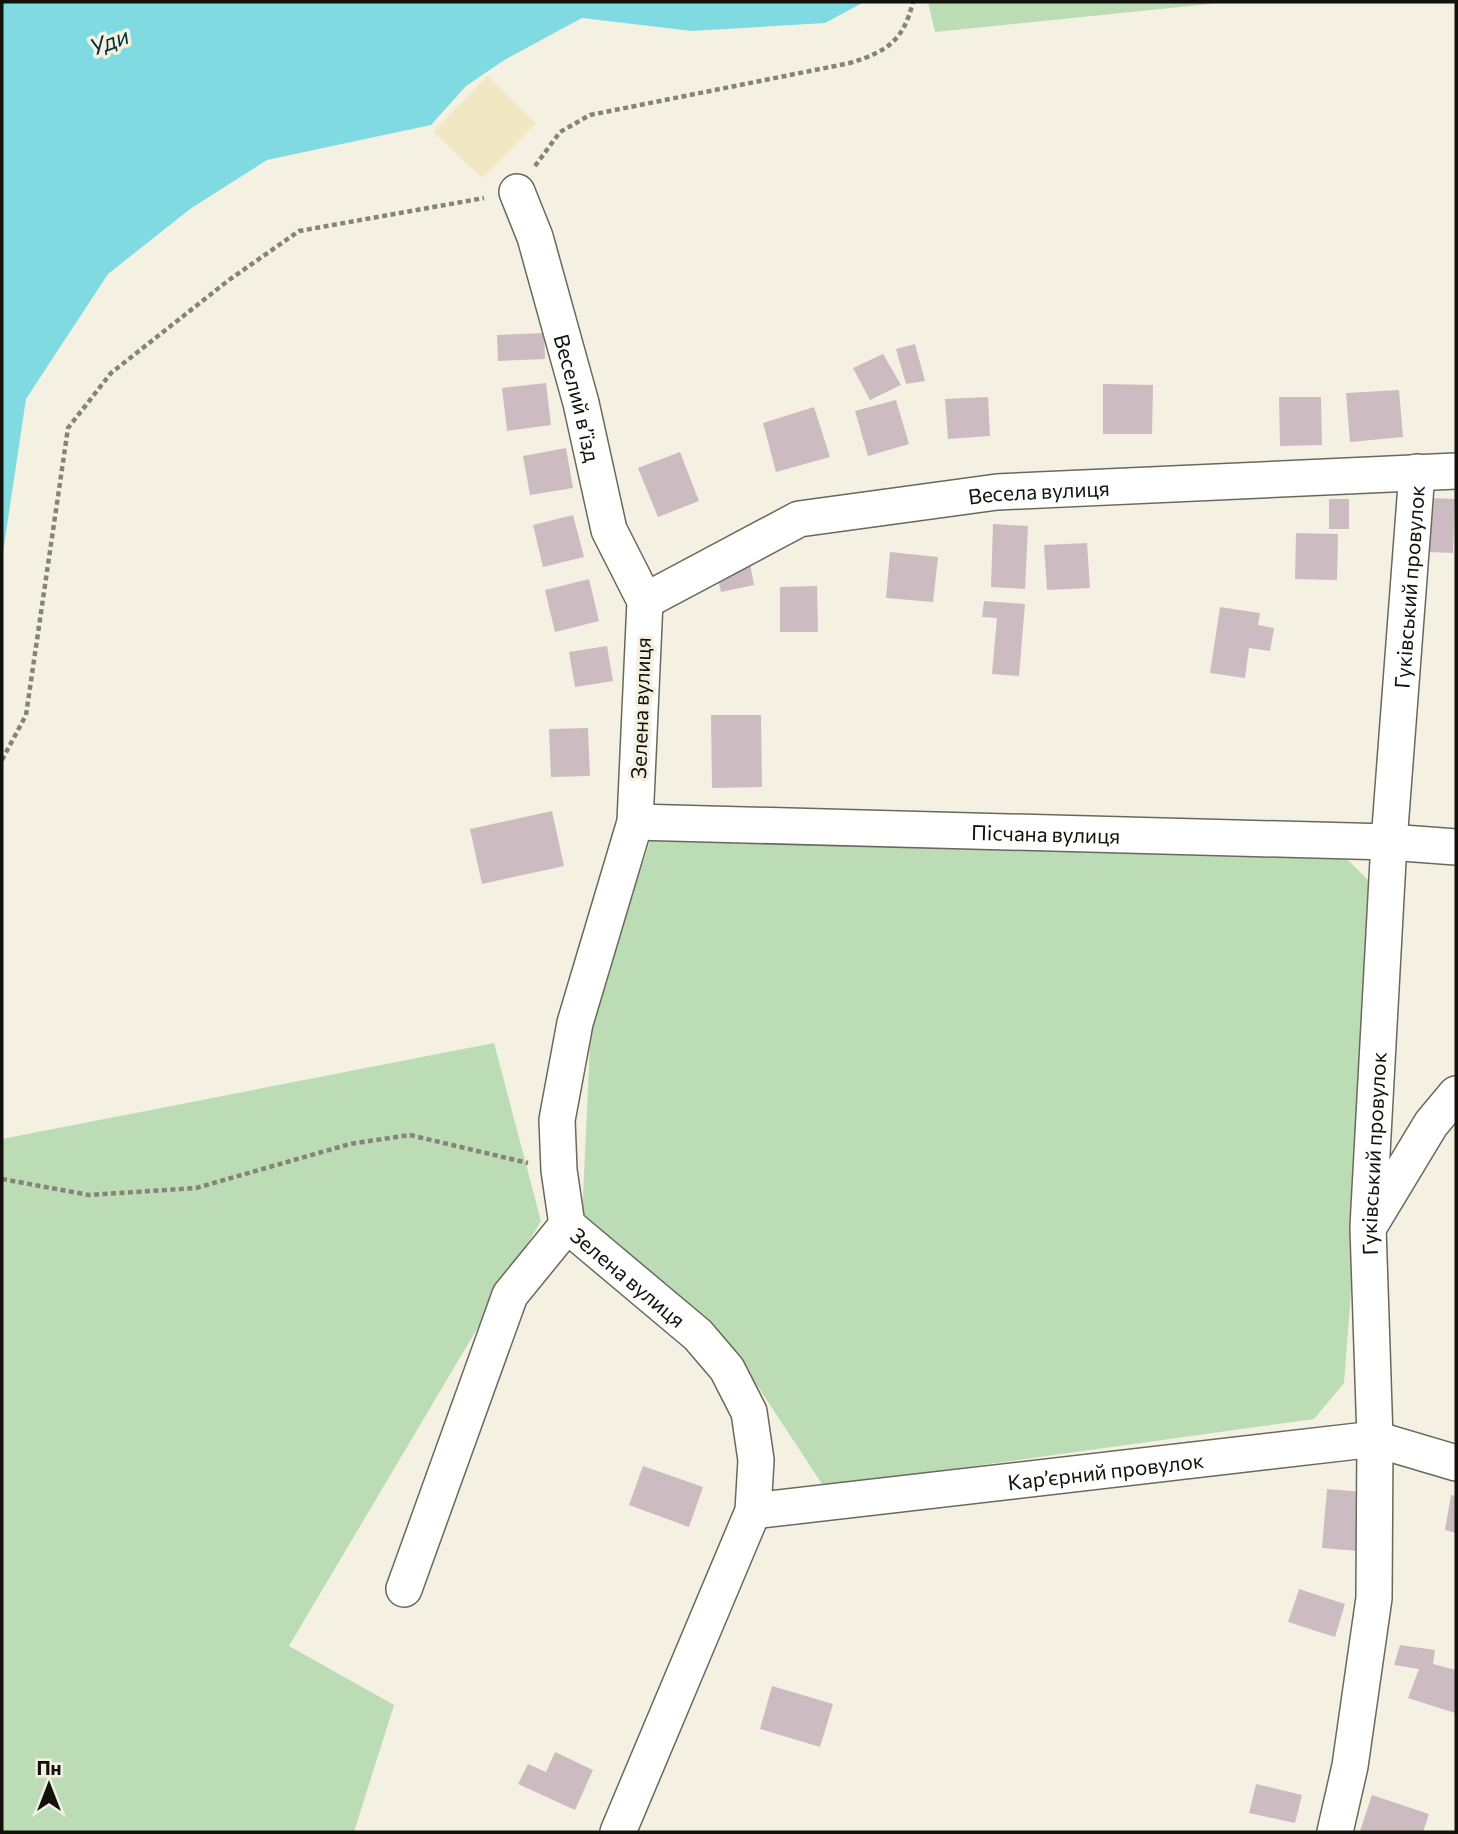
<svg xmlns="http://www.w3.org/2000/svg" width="1458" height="1834" font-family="Commissioner,sans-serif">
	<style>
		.green { fill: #bbdcb4 }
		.sand { fill: #f1e7c2 }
		.water { fill: #7fdbe1 }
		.building { fill: #ccbcc2 }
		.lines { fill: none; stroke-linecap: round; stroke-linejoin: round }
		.street-casing { stroke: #6b685b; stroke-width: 38 }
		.path { stroke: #868379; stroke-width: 4.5; stroke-dasharray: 5 3.5; stroke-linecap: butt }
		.street { stroke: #fff; stroke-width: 35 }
		.labels { text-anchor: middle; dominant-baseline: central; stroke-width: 7; stroke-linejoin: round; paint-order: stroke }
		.street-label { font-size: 21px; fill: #13110c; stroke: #f5f1e2 }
		.water-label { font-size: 23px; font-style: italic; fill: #023234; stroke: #f5f1e2 }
	</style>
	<rect width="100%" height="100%" fill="#f5f1e2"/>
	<!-- green -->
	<path class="green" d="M928,2H1229L935,32Z
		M652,835L1327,852L1349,861L1370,882L1356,1226L1344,1383L1314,1419L824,1487L747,1370L699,1318L582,1219L591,1022Z
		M494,1043L541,1221L289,1646L394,1705L354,1832H2V1139Z"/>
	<!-- sand -->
	<path class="sand" d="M487,76L536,123L482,178L433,132Z"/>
	<!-- water -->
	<path class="water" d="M2,2H864L825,23L692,31L582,18L506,59L466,86L431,125L267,160L190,209L108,274L26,399L2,559Z"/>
	<!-- building -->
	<path class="building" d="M544,333L545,359L498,361L497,335Z
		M915,344L925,381L906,384L896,349Z
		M883,354L901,385L870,400L853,368Z
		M546,383L551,425L507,431L502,388Z
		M1103,384L1153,385L1152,434H1103Z
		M1399,390L1403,437L1350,442L1346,393Z
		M988,397L990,436L948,439L945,399Z
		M1279,397H1321L1322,445L1280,446Z
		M896,400L909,444L868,456L855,411Z
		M814,407L830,457L776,472L763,423Z
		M566,448L573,488L530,495L523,456Z
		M680,452L699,501L658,517L638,468Z
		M1431,498L1455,499L1453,553L1429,552Z
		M1329,499H1349V529H1329Z
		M573,515L584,557L543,567L533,525Z
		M993,524L1028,526L1025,589L991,587Z
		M1296,533L1338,534L1337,580L1295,579Z
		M1087,543L1090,588L1047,590L1044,545Z
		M890,552L938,557L933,602L886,598Z
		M750,564L754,585L721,592L716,571Z
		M589,579L599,621L555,632L545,590Z
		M817,586L818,632H780V587Z
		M984,601L1025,604L1019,676L992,674L997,618L982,617Z
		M1220,607L1260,613L1258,625L1274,628L1270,651L1249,648L1245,678L1210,673Z
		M607,646L613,681L575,687L569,652Z
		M711,715H761L762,787L712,788Z
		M588,728L590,776L551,777L549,729Z
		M552,811L564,866L482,884L470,829Z
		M643,1466L703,1487L689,1527L629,1505Z
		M1327,1489L1363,1492L1358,1551L1322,1548Z
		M1451,1495L1456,1496V1533L1445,1530Z
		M1299,1589L1345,1604L1335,1637L1288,1622Z
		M1400,1645L1435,1650L1433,1664L1456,1670L1455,1713L1408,1698L1419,1669L1394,1665Z
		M772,1686L833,1704L820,1747L760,1729Z
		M555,1752L593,1770L575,1810L518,1784L528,1764L546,1772Z
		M1256,1784L1302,1795L1295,1823L1249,1813Z
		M1372,1795L1429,1814L1423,1832L1360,1831Z"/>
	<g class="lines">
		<!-- street casing -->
		<g class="street-casing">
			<g id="street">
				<path id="s1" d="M517,192L535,237L581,403L609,530L645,601L635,822L575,1023L557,1120L559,1170L567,1225L698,1335L727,1369L749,1412L756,1460L753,1511L618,1832"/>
				<path id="s2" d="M645,601L799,519L997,492L1456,471"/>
				<path id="s3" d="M635,822L1389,842L1456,847"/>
				<path d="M1370,1225L1431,1124L1456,1094"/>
				<path id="s4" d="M753,1511L1375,1439L1456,1463"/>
				<path d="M404,1589L510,1295L567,1225"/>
				<path id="s5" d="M1335,1832L1350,1766L1374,1598L1375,1439L1368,1227L1389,842L1417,472"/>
			</g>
		</g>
		<!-- path -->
		<path class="path" d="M535,166L560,132L590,115L850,63C888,51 903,41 913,2
			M2,760L26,715L68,428L111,373L229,280L299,231L484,198
			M2,1179L89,1195L196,1188L350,1144L410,1135L528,1163"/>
		<!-- street -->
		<use href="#street" class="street"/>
	</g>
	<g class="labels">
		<!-- street labels -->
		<g class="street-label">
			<text stroke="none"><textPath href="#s1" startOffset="215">Веселий в’їзд</textPath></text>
			<text stroke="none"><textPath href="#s2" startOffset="416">Весела вулиця</textPath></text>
			<text stroke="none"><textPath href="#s5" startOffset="1250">Гуківський провулок</textPath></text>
			<text transform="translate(640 708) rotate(-88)">Зелена вулиця</text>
			<text stroke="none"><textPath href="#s3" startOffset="411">Пісчана вулиця</textPath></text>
			<text stroke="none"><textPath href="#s5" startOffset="682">Гуківський провулок</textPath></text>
			<text stroke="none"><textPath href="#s1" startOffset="1146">Зелена вулиця</textPath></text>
			<text stroke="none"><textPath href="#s4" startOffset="355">Кар’єрний провулок</textPath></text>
		</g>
		<!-- water labels -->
		<g class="water-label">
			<text transform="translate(109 41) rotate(-20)">Уди</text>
		</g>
	</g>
	<!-- border -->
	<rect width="1458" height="1834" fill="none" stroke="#13110c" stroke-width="7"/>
	<!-- north arrow -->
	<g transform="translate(49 1785)" stroke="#f5f1e2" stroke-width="5" paint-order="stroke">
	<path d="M0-5L12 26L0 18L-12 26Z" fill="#13110c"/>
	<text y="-10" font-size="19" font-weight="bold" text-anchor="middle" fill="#13110c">Пн</text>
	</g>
</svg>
